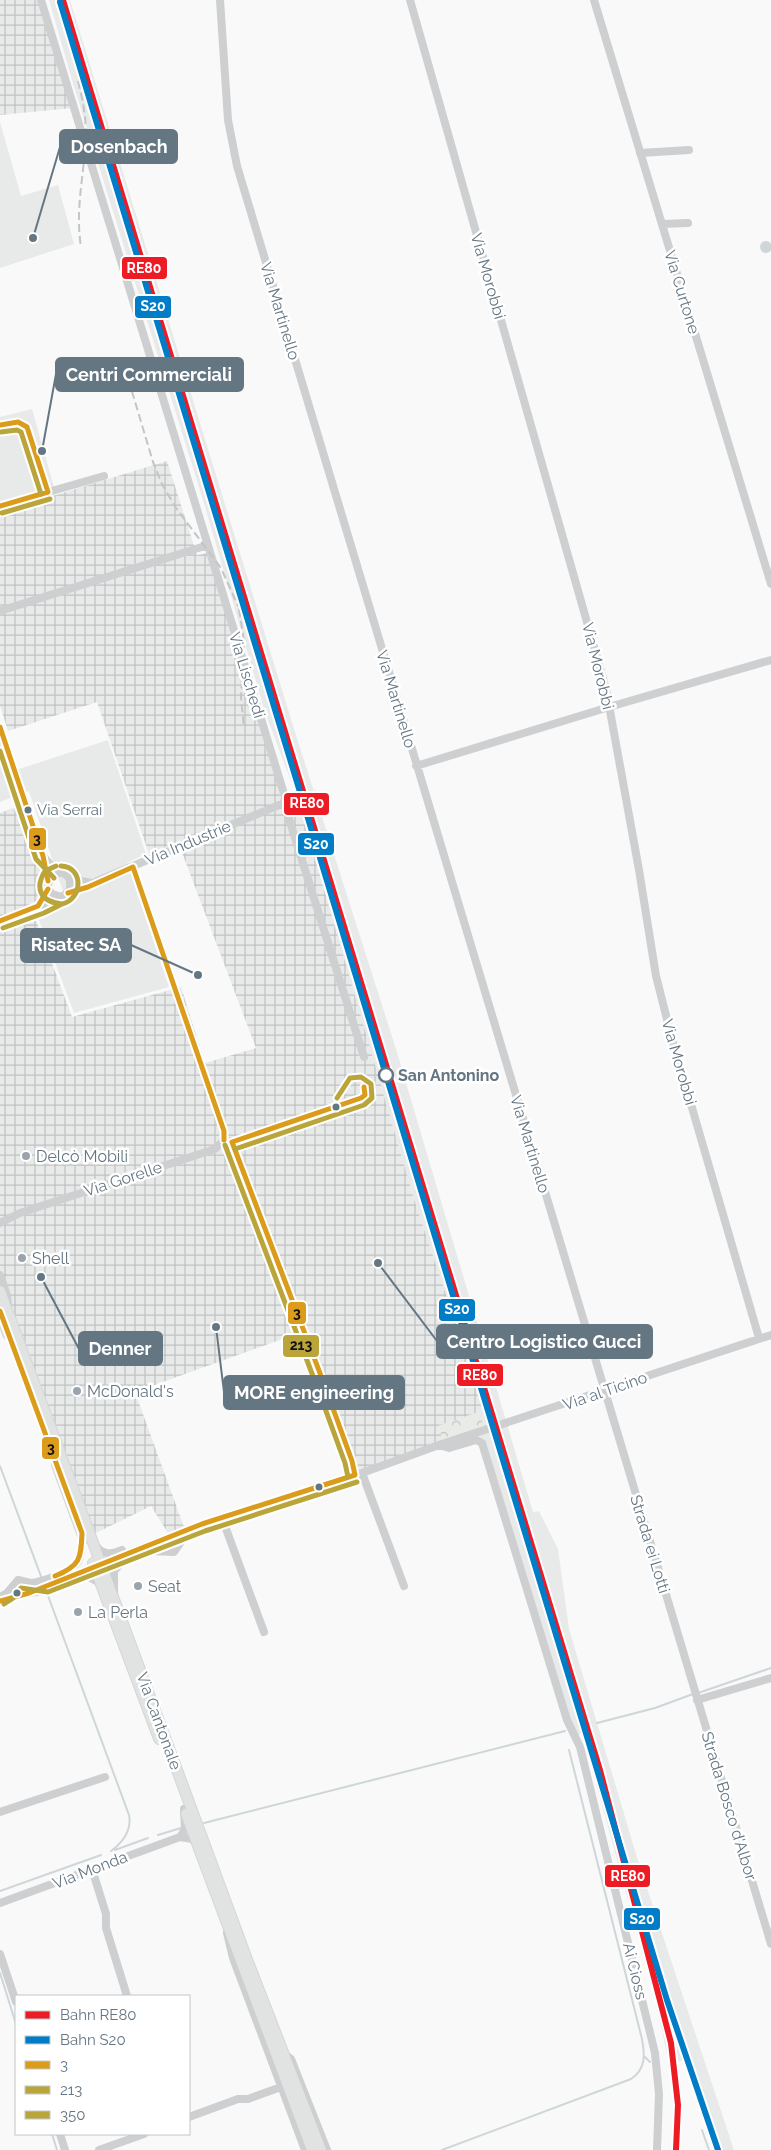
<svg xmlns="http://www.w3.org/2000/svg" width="771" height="2150" font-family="Raleway,sans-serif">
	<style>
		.built { fill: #e8e9e9 }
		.industrial { fill: url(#industrial-grid) }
		.park { fill: url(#park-crowns) }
		.water { fill: #ced6d9 }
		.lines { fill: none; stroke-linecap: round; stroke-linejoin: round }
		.stream { stroke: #ced6d9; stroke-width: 2 }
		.major-casing { stroke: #d5d6d7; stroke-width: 12 }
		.minor { stroke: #cecfd0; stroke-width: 8 }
		.major { stroke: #e1e2e2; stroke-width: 10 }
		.rail { stroke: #c3c5c6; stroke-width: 2; stroke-dasharray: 8 4; stroke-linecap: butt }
		.bus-1-casing { stroke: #fff; stroke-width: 9 }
		.bus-2-casing { stroke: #fff; stroke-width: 9 }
		.bus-3-casing { stroke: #fff; stroke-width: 9 }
		.bus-1 { stroke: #da9c1a; stroke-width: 5 }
		.bus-2 { stroke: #baa53b; stroke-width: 5 }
		.bus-3 { stroke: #baa53b; stroke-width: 5 }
		.rail-1-casing { stroke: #fff; stroke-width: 10 }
		.rail-2-casing { stroke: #fff; stroke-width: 10 }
		.rail-1 { stroke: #ed1c24; stroke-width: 6 }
		.rail-2 { stroke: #007dc6; stroke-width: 6 }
		.bus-dot { fill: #657683; stroke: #fff; stroke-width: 2 }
		.stop-dot { fill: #fff; stroke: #657683; stroke-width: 2.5 }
		.poi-dot { fill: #99a4ac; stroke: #fff; stroke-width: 2 }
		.labels { text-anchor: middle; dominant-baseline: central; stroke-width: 5; stroke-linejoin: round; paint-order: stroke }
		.bus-label { font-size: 15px; fill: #657683; stroke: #fff; text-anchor: start }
		.street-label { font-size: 16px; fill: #657683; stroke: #fff }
		.stop-label { font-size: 16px; font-weight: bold; fill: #657683; stroke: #fff; text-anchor: start }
		.poi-label { font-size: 16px; fill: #657683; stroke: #fff; text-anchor: start }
		.leader { fill: none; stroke: #657683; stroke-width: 2 }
		.callout-dot { fill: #657683; stroke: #fff; stroke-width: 2 }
		.callout { fill: #657683; stroke: #657683; stroke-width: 2 }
		.callout-label { font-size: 18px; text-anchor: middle; font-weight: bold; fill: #fff }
		.line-badge { stroke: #fff; stroke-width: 2 }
		.badge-label { font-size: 14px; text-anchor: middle; font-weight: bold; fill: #fff }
		.pale-badge-label { font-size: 14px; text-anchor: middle; font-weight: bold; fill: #111 }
	</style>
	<defs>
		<pattern id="industrial-grid" width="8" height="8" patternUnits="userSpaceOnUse" patternTransform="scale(1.25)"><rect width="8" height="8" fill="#e8e9e9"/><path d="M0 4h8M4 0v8" fill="none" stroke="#c0c1c2"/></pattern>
		<pattern id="park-crowns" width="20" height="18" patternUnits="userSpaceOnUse" patternTransform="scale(1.25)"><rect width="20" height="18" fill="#e8ebe6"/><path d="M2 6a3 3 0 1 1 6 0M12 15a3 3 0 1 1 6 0" fill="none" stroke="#c0c3c0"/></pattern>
	</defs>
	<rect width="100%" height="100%" fill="#f9f9f9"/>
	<!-- built -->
	<path class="built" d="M49,0H70L295,732L396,1049L533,1512L539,1511L558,1549L569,1629L639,1864L734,2150H717L686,2060L669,2063L653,1990L582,1733L575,1737L482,1443L438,1426L479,1412L483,1404L414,1199L298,800L265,712L203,500L72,80Z
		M0,122L21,196L58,185L74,244L0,268Z
		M32,409L54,487L0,503V417Z
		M108,740L146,854L127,863L169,987L74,1013L36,912L66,900L29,791L0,802V741L10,772Z"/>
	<!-- industrial -->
	<path class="industrial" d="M0,0H39L72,108L0,115Z
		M167,461L197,555L207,553L285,807L298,800L414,1199L483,1405L479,1412L438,1426L443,1441L355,1475L305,1331L135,1392L184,1527L168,1533L151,1506L94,1534L0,1291V813L13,808L23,812L40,862L45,875L44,891L40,899L30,904L72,1017L181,987L205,1063L256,1048L178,842L149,854L97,702L8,731L0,706V512Z"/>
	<!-- park -->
	<path class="park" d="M479,1412L484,1428L443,1441L438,1426Z"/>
	<!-- water -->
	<path class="water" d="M760 247a6 6 0 1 1 12 0a6 6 0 1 1-12 0Z"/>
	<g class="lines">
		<!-- stream -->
		<path class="stream" d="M0,1466L42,1579
			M47,1593L129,1815C132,1831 123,1842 111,1851
			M698,1693L771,1668
			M597,1723L655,1708L693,1694
			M204,1823L565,1731
			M158,1835L181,1828
			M115,1850L148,1838
			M0,1891L101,1855
			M0,1973L16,2024
			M645,2057L650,2062
			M702,2130L709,2150
			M52,2134L57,2150
			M442,2150L631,2079C646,2069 645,2055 642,2039L569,1750"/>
		<!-- major casing -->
		<g class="major-casing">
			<path id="major" d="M0,1291L248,1962L321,2150
				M0,1311L8,1334
				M57,1465L84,1538
				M93,1563L159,1739
				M186,1814L312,2150"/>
		</g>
		<!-- minor -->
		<path class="minor" d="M41,0L285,797L284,803L364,1057
			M220,0L228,120L237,166L771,1944
			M410,0L606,689L639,870L656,976L672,1039L759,1338
			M594,0L771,584
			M640,153L689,150
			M662,224L688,223
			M0,425L18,422L27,427L48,492
			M0,506L104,476
			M0,611L208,545
			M0,727L43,856L48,881
			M416,766L609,707L771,660
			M44,857L55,870L65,874L70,879V890L62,897L52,894L47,887L51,876L59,873
			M133,867L224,1131V1140
			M70,879L92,883
			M68,893L88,887L97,881L284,803
			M0,921L41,906L58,897
			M224,1140L232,1142L326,1389L352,1461L355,1475
			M0,1223L20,1213L215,1149L224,1140
			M0,1275L7,1295L8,1306
			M439,1445L449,1448L476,1440L482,1443L567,1720L580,1747L655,2053L659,2094L657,2150
			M362,1473L404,1586
			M222,1518L264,1632
			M95,1545C103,1555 111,1555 122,1550
			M105,1562L202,1524L362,1473L439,1445L771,1335
			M74,1575L90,1568
			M32,1583C40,1582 48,1579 56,1576C82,1566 81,1560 82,1533
			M114,1594V1571L124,1560L149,1551L174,1552L189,1530
			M0,1597L7,1593L18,1580L35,1584
			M0,1601L29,1593L48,1590L82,1577H89L100,1583
			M697,1700L771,1678
			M0,1812L105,1777
			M180,1837L185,1829L184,1809
			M92,1869L106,1914V1928L127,1996
			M0,1903L180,1837L192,1839L197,1844
			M227,1933L233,1958L305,2150
			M0,1954L16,2002
			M283,2053L291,2059L327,2150
			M189,2117L238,2099H248L281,2087
			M60,2134L65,2150
			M99,2150L144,2134"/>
		<!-- major -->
		<use href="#major" class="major"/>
		<!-- rail -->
		<path class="rail" d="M78,81C83,100 86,118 86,138C84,175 75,209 81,247
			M125,368L153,462L162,484L176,508L221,568L238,606
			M239,609L244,641L241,697L244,728"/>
		<!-- bus-1 casing -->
		<g class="bus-1-casing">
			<path id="bus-1" d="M0,425L18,422L27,427L48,492L0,506
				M0,727L43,856L48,881
				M133,867L224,1131V1140
				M68,893L88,887L133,867
				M0,921L38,906L48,889
				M232,1142L361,1098L365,1095L364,1087
				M0,1311L82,1533C81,1559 80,1566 55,1576
				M0,1601L29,1593L202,1524L355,1475L352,1461L326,1389L232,1142"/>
		</g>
		<!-- bus-2 casing -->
		<g class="bus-2-casing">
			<path id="bus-2" d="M225,1145L319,1392L345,1463L348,1477
				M235,1149L364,1105L372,1098L371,1084L361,1077L350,1078L337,1098
				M4,1604L12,1599L21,1588L48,1592L205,1531L357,1482"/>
		</g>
		<!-- bus-3 casing -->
		<g class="bus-3-casing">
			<path id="bus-3" d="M1,432L17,430L21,432L41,494
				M2,513L50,499
				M0,751L36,859L54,878
				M56,866L45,871C34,889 41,902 62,904C83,899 84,867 61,866
				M3,928L44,913L62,904"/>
		</g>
		<!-- bus-1 -->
		<use href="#bus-1" class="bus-1"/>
		<!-- bus-2 -->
		<use href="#bus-2" class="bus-2"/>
		<!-- bus-3 -->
		<use href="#bus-3" class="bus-3"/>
		<!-- rail-1 casing -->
		<g class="rail-1-casing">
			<path id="rail-1" d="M63,0L600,1770L671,2043L678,2105L676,2150"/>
		</g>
		<!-- rail-2 casing -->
		<g class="rail-2-casing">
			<path id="rail-2" d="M60,2L667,2000L718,2150"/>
		</g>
		<!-- rail-1 -->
		<use href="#rail-1" class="rail-1"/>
		<!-- rail-2 -->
		<use href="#rail-2" class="rail-2"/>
	</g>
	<!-- markers -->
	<g class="bus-dot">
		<circle cx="28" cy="810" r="4.5"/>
		<circle cx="336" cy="1107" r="4.5"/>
		<circle cx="319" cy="1487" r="4.5"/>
		<circle cx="17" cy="1593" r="4.5"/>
	</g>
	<circle class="stop-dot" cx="386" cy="1075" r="7"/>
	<g class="poi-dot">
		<circle cx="26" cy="1156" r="5"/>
		<circle cx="22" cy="1258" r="5"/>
		<circle cx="77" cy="1391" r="5"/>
		<circle cx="138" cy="1586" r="5"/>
		<circle cx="78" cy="1612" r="5"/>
	</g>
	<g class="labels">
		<!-- bus labels -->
		<g class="bus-label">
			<text x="37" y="810">Via Serrai</text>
		</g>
		<!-- street labels -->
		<g class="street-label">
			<text transform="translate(488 276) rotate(74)">Via Morobbi</text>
			<text transform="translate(682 292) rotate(73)">Via Curtone</text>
			<text transform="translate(280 311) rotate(73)">Via Martinello</text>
			<text transform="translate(598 666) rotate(76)">Via Morobbi</text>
			<text transform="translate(247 675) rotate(73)">Via Lischedi</text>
			<text transform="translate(396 699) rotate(73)">Via Martinello</text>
			<text transform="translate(188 843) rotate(-23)">Via Industrie</text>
			<text transform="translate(679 1062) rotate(74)">Via Morobbi</text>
			<text transform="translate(530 1144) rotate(73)">Via Martinello</text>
			<text transform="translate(123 1179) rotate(-18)">Via Gorelle</text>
			<text transform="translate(605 1391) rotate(-19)">Via al Ticino</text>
			<text transform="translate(650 1544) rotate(73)">Strada ei Lotti</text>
			<text transform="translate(159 1721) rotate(70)">Via Cantonale</text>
			<text transform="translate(729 1806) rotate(73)">Strada Bosco d'Albor</text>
			<text transform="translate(90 1870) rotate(-21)">Via Monda</text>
			<text transform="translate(635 1971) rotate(76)">Ai Cioss</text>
		</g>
		<!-- stop labels -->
		<g class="stop-label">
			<text x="398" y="1075">San Antonino</text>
		</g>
		<!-- poi labels -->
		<g class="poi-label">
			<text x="36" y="1156">Delcò Mobili</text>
			<text x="32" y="1258">Shell</text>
			<text x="87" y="1391">McDonald's</text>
			<text x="148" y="1586">Seat</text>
			<text x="88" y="1612">La Perla</text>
		</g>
	</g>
	<!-- callouts -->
	<path class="leader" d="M33 238L60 147M42 451L56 374M198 975L131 945M378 1263L437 1341M41 1277L79 1349M216 1327L224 1392"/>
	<g class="callout-dot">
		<circle cx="33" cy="238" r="5"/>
		<circle cx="42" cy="451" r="5"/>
		<circle cx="198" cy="975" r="5"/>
		<circle cx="378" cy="1263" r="5"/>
		<circle cx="41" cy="1277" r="5"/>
		<circle cx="216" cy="1327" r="5"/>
	</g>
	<g class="callout">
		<rect x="60" y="130" width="117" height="33" rx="5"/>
		<rect x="56" y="358" width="187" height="33" rx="5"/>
		<rect x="21" y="929" width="110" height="33" rx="5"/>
		<rect x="437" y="1325" width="215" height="33" rx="5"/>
		<rect x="79" y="1332" width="83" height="33" rx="5"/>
		<rect x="224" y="1376" width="180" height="33" rx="5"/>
	</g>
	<g class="callout-label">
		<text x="119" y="153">Dosenbach</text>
		<text x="149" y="381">Centri Commerciali</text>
		<text x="76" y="951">Risatec SA</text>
		<text x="544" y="1348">Centro Logistico Gucci</text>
		<text x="120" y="1355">Denner</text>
		<text x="314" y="1399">MORE engineering</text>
	</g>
	<g class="line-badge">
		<rect x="121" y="256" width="47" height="24" rx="5" fill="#ed1c24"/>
		<rect x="134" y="295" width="38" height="24" rx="5" fill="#007dc6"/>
		<rect x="283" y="792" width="47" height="24" rx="5" fill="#ed1c24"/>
		<rect x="28" y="827" width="19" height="24" rx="5" fill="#da9c1a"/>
		<rect x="297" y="832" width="38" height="24" rx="5" fill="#007dc6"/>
		<rect x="438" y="1298" width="38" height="24" rx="5" fill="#007dc6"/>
		<rect x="287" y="1301" width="20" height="24" rx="5" fill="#da9c1a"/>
		<rect x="282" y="1334" width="38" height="24" rx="5" fill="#baa53b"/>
		<rect x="456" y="1363" width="48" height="24" rx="5" fill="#ed1c24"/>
		<rect x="41" y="1436" width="19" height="24" rx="5" fill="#da9c1a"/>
		<rect x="604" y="1864" width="47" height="24" rx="5" fill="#ed1c24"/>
		<rect x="623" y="1907" width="38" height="24" rx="5" fill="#007dc6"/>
	</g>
	<g class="badge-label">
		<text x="144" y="273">RE80</text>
		<text x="153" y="311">S20</text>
		<text x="307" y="808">RE80</text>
		<text x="316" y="849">S20</text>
		<text x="457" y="1314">S20</text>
		<text x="480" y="1380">RE80</text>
		<text x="628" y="1881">RE80</text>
		<text x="642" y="1924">S20</text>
	</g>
	<g class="pale-badge-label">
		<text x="37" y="844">3</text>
		<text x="297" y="1318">3</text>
		<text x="301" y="1350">213</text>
		<text x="51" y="1453">3</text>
	</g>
	<!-- legend -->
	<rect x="15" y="1995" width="175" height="140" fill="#ffffff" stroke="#c1c8cd"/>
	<rect x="25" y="2011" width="25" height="8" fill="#ed1c24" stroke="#c1c8cd"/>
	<text x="60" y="2020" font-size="15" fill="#657683">Bahn RE80</text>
	<rect x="25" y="2036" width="25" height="8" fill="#007dc6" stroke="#c1c8cd"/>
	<text x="60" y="2045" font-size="15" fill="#657683">Bahn S20</text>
	<rect x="25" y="2061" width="25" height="8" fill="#da9c1a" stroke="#c1c8cd"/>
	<text x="60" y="2070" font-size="15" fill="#657683">3</text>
	<rect x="25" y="2086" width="25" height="8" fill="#baa53b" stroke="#c1c8cd"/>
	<text x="60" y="2095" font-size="15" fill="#657683">213</text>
	<rect x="25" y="2111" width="25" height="8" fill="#baa53b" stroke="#c1c8cd"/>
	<text x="60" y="2120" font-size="15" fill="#657683">350</text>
</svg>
